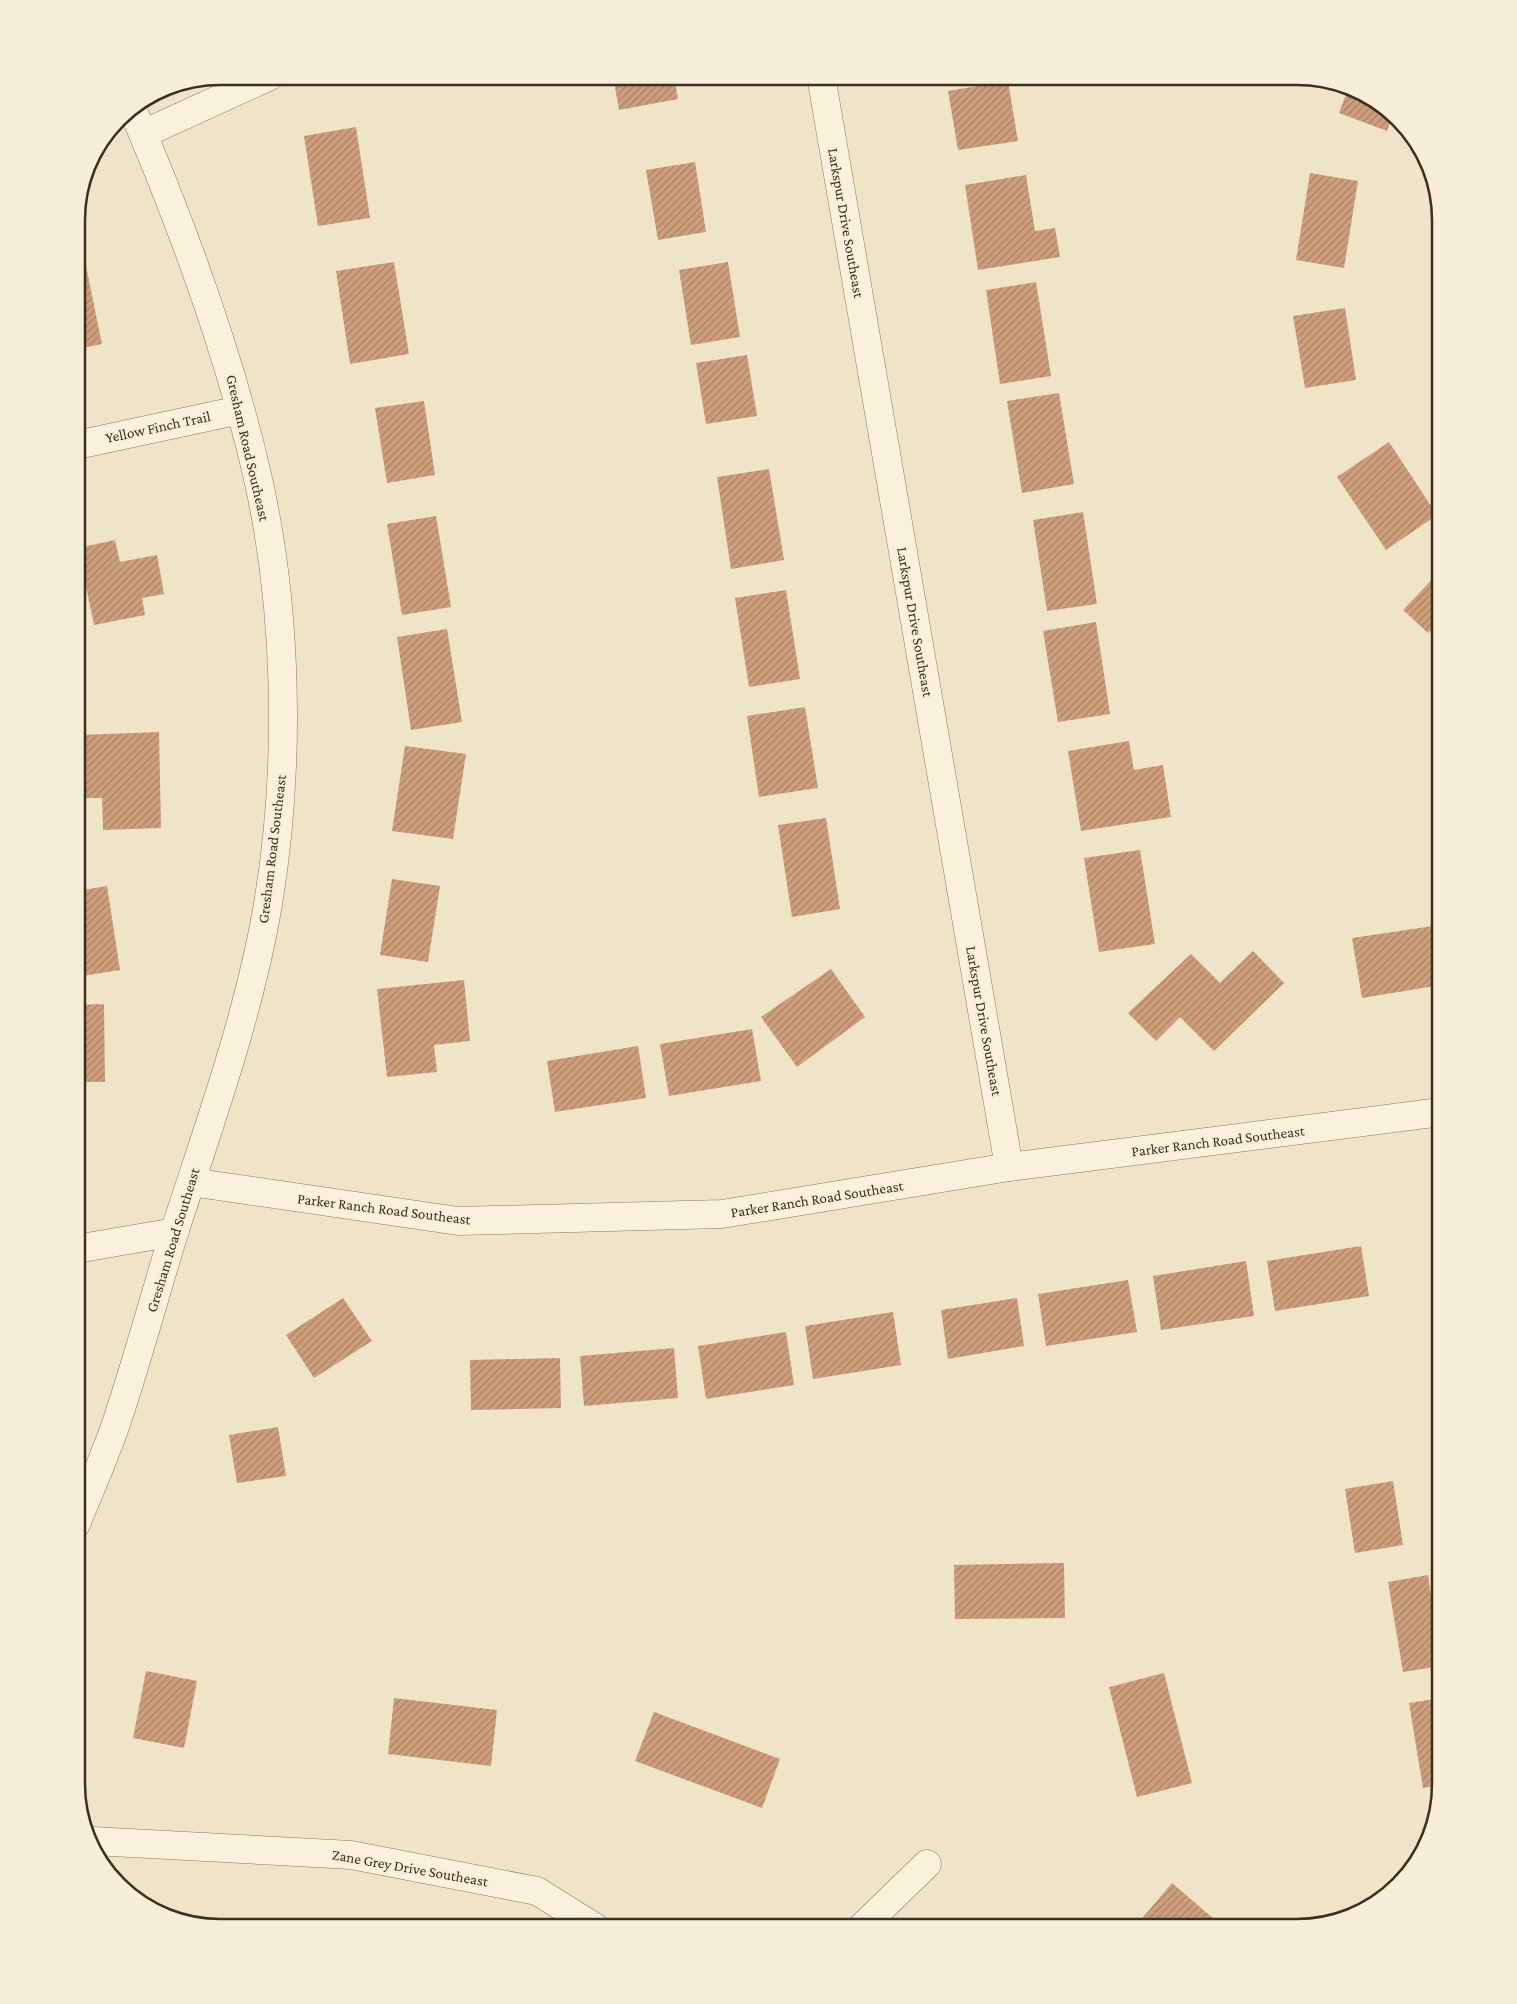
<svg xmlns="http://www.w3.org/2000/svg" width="1517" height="2004" font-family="'Crimson Pro',serif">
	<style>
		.building { fill: url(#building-hatch) }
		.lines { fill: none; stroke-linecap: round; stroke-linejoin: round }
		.minor-casing { stroke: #8d765c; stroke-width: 29 }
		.minor { stroke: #faf1dc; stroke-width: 28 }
		.labels { text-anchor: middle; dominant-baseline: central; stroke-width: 4.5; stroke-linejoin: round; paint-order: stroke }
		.street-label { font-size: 15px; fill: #3d2e20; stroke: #f7eed8 }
		.rim { fill: none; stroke: #3d2e20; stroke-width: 2.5 }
	</style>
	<defs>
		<pattern id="building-hatch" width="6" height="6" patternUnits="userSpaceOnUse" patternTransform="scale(1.25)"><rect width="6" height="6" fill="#cf9f7d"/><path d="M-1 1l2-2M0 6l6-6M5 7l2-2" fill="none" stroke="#a98266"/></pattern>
	</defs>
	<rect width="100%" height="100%" fill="#f0e4c8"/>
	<!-- building -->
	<path class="building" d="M613,76H674L678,99L619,110Z
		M1008,81L1018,141L958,150L948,91Z
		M1348,89L1369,96L1392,117L1387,131L1339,113Z
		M356,127L370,218L318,226L304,136Z
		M695,162L706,232L658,240L646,170Z
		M1310,173L1358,181L1344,268L1296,260Z
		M1026,175L1035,231L1055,228L1060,257L978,270L965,185Z
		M85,261L102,344L77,349V263Z
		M394,262L409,354L350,364L336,271Z
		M728,262L740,337L691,345L679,270Z
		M1036,282L1051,376L1000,384L986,290Z
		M1345,308L1356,380L1305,388L1293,316Z
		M747,355L757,416L706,424L696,363Z
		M1059,393L1074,484L1022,493L1007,401Z
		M424,401L435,475L387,483L375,408Z
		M1389,442L1437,515L1386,550L1337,477Z
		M769,469L784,560L731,569L717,477Z
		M1083,512L1097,604L1047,611L1033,520Z
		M436,516L451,607L402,615L387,524Z
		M115,540L120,562L157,555L164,594L142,598L145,615L94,625L78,548Z
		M1441,570V623L1439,622L1428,633L1403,610Z
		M786,590L800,679L749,687L735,598Z
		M1096,622L1110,714L1058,722L1043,631Z
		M447,629L462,722L411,730L397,637Z
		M805,707L818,788L759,797L747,716Z
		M159,732L161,828L103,830L102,798H81L79,735Z
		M1129,741L1134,770L1163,765L1171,817L1081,831L1068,751Z
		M405,746L466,754L453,839L392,831Z
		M826,818L840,909L792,917L778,825Z
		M1140,850L1155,944L1099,952L1084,858Z
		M392,879L440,886L428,962L380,955Z
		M107,886L120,970L76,977V891Z
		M1440,925L1441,985L1362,998L1352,938Z
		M1253,951L1284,983L1214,1051L1180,1017L1156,1041L1128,1013L1191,954L1220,983Z
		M831,969L865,1017L797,1067L761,1017Z
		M464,980L470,1041L434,1045L437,1072L387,1077L377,989Z
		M104,1004L105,1082H76V1005Z
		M752,1029L761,1081L669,1096L660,1044Z
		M638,1046L646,1098L555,1112L547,1061Z
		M1361,1246L1369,1296L1275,1311L1267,1261Z
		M1246,1261L1254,1316L1161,1330L1153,1276Z
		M1128,1280L1137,1332L1046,1346L1038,1294Z
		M343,1298L372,1341L314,1378L286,1335Z
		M1017,1298L1024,1346L948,1359L941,1310Z
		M893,1312L901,1365L813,1379L805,1326Z
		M786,1332L794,1385L706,1399L698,1346Z
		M674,1348L678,1398L584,1406L580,1356Z
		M560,1358L561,1408L471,1410L470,1360Z
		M278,1427L286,1476L237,1483L229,1435Z
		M1393,1481L1403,1545L1355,1553L1345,1489Z
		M1064,1563L1065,1618L955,1619L954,1565Z
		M1428,1575L1441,1666L1403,1672L1388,1582Z
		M146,1671L197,1681L184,1748L133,1738Z
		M1164,1673L1192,1783L1137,1797L1109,1687Z
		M394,1698L497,1710L491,1766L388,1754Z
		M1441,1698V1785L1423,1788L1409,1703Z
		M654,1712L780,1759L762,1808L635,1761Z
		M1172,1883L1214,1919L1207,1928H1134Z"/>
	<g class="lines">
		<!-- minor casing -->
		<g class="minor-casing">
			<path id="minor" d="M821,76L1009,1167
				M143,134L270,76
				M77,445L240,410
				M191,1182L458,1221L722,1214L1009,1167L1441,1112
				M76,1249L175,1232
				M76,1524C90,1490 105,1456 117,1421C138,1358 155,1294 175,1230C210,1122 249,1016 268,904C291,766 288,606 256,470C227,346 182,225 132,108
				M93,1841L351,1855L537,1891L596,1928
				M861,1928L927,1864"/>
		</g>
		<!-- minor -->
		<use href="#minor" class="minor"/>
	</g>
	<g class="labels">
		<!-- street labels -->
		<g class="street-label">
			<text transform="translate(846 223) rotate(80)">Larkspur Drive Southeast</text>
			<text transform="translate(158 427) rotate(-12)">Yellow Finch Trail</text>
			<text transform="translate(248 448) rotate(77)">Gresham Road Southeast</text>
			<text transform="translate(915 622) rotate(80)">Larkspur Drive Southeast</text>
			<text transform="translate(272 849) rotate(-83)">Gresham Road Southeast</text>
			<text transform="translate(984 1021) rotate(80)">Larkspur Drive Southeast</text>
			<text transform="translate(1218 1141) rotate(-7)">Parker Ranch Road Southeast</text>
			<text transform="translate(817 1199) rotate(-9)">Parker Ranch Road Southeast</text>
			<text transform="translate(384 1209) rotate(7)">Parker Ranch Road Southeast</text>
			<text transform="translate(173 1240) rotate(-73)">Gresham Road Southeast</text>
			<text transform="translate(410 1868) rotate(10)">Zane Grey Drive Southeast</text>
		</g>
	</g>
	<!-- crop -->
	<path d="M0 0H1517V2004H0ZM220 85H1297A135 135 0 0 1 1432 220V1784A135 135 0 0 1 1297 1919H220A135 135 0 0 1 85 1784V220A135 135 0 0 1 220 85Z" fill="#f7eed8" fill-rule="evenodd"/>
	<path class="rim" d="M220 85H1297A135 135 0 0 1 1432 220V1784A135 135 0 0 1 1297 1919H220A135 135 0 0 1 85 1784V220A135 135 0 0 1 220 85Z"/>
</svg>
